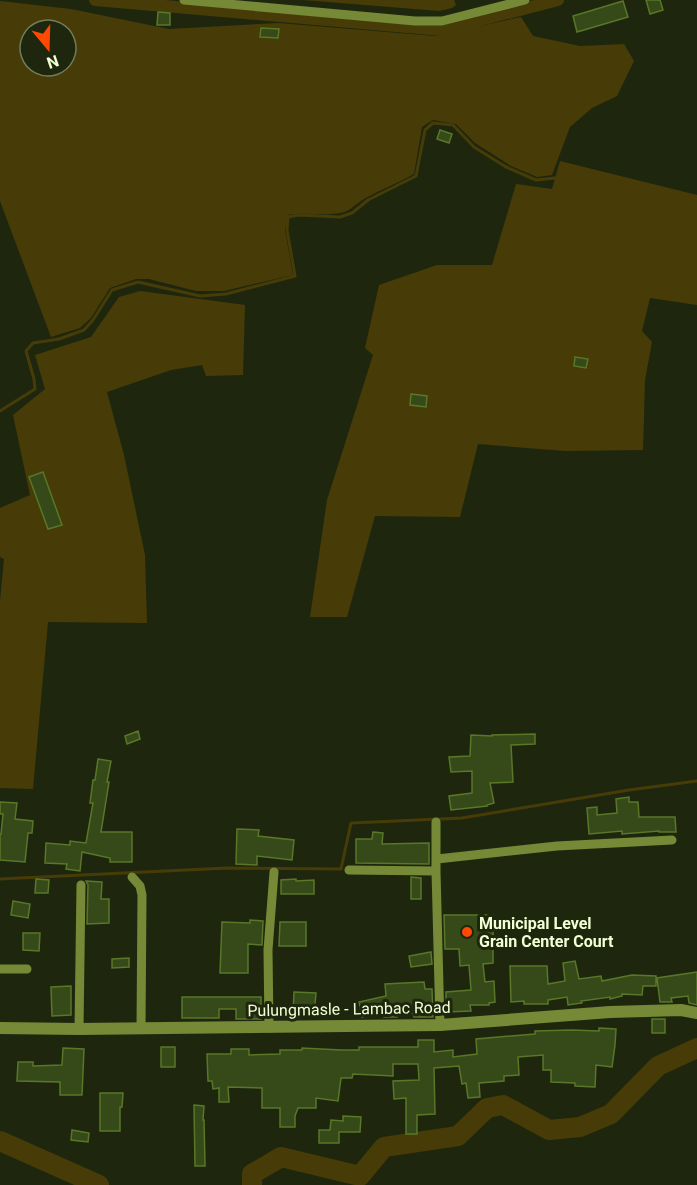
<svg xmlns="http://www.w3.org/2000/svg" width="697" height="1185" font-family="Roboto,sans-serif">
	<style>
		.water { fill: #473c07; fill-rule: evenodd }
		.lines { fill: none; stroke-linecap: round; stroke-linejoin: round }
		.stream { stroke: #473c07; stroke-width: 3 }
		.canal { stroke: #473c07; stroke-width: 12 }
		.river { stroke: #473c07; stroke-width: 20 }
		.building { fill: #364919; stroke: #597729; stroke-width: 1.5 }
		.minor { stroke: #768936; stroke-width: 9 }
		.tertiary { stroke: #768936; stroke-width: 12 }
		.poi-dot { fill: #ff4900; stroke: #1e270e; stroke-width: 2 }
		.labels { text-anchor: middle; dominant-baseline: central; stroke-width: 6; stroke-linejoin: round; paint-order: stroke }
		.poi-label { font-size: 16px; font-weight: bold; fill: #f2ffd4; stroke: #1e270e; text-anchor: start }
		.street-label { font-size: 16px; fill: #f2ffd4; stroke: #1e270e }
	</style>
	<rect width="100%" height="100%" fill="#1e270e"/>
	<!-- water -->
	<path class="water" d="M303,0H454L456,5L452,8L439,11Z
		M0,1L71,9L169,29L279,23L435,36L521,17L533,36L580,46L624,44L634,61L617,96L592,108L570,127L552,175L537,177L511,166L475,143L456,124L433,120L422,127L414,174C398,183 380,190 364,199C355,204 350,212 340,213C322,216 305,212 288,215L285,230L293,275L224,291H196L149,279H136L110,288L91,318L80,328L51,337L0,201ZM30,30H66V66H30Z
		M560,161L697,195V305L650,298L642,331L652,342L645,380L643,450L565,451L478,444L460,517L375,516L347,617H310L327,500L373,355L365,348L379,285L437,265H492L516,184L552,189Z
		M140,291L245,305L243,375L206,376L202,365L171,370L107,392L124,455L145,555L147,623L48,622L33,789L0,788V601L4,559L0,557V508L30,495L13,415L45,389L35,355L91,337L119,297Z"/>
	<g class="lines">
		<!-- stream -->
		<path class="stream" d="M0,411L35,389L34,379L26,351L33,343L59,339L84,330L93,320L112,290L138,282L200,296L226,294L295,276L287,230L288,217L299,215L340,217L352,213L368,200L416,176L425,130L433,123L453,125L474,147L506,167L536,180L555,178
			M0,879L227,868L341,869L351,823L462,818L629,790L697,781"/>
		<!-- canal -->
		<path class="canal" d="M95,0L442,30L558,0"/>
		<!-- river -->
		<path class="river" d="M0,1141L99,1185
			M252,1185V1174L281,1157L360,1176L384,1147L458,1136L487,1108L503,1105L549,1130L580,1127L611,1114L658,1066L697,1048"/>
	</g>
	<!-- building -->
	<path class="building" d="M646,0H660L663,10L650,14Z
		M623,1L628,17L577,32L573,16Z
		M158,12L170,13V25H157Z
		M261,28L279,29L278,38L260,37Z
		M440,130L452,134L449,143L437,139Z
		M575,357L588,359L586,368L574,366Z
		M411,394L427,396L426,407L410,405Z
		M43,472L62,525L48,529L29,477Z
		M138,731L140,739L127,744L125,736Z
		M535,734V744L511,745L513,782L490,783L494,803L487,805V806L451,810L449,796L472,793V771L451,772L449,757L470,756L471,735L492,736V735Z
		M98,759L111,761L107,782H109L101,832H132V862H110V858L82,852L80,871L66,869L67,864L45,863L46,843L70,845V841L86,843L93,803H90L93,780H95Z
		M629,797V802H638L639,817H675L676,832H659V831L622,834V831L589,834L587,808L597,807V815L617,813L616,799Z
		M0,802L17,803L15,819L33,821L32,833H28L25,862L0,860V834H1L3,814H0Z
		M237,829L259,830L258,836L294,840L292,860L257,856V865L236,864Z
		M373,832L383,833L382,844L429,843V864L356,863V839H372Z
		M411,877L421,878V899H411Z
		M36,879L49,880L48,893H35Z
		M296,879V881L314,880V894H281V880Z
		M86,881L102,882L101,899H109V923L87,924L88,885Z
		M13,901L30,904L28,918L11,915Z
		M444,915H493V963L483,964L485,982L494,981L495,1002L489,1003V1005H470L471,1011L446,1012V992L471,990L469,965L460,966L459,949H445Z
		M250,920L263,921L262,945L248,944V973H220L222,922L250,923Z
		M280,922H306V946H279Z
		M23,933H40L39,951L23,950Z
		M431,952L432,964L411,967L409,956Z
		M129,958V967L112,968V959Z
		M575,961L579,979L601,976L602,981L632,975L656,976V986H643L642,995L622,994V996L610,999V997L581,1001L582,1003L568,1005L567,997L548,1000V1004H524V1001L511,1002L510,966H547L548,984L565,981L563,963Z
		M697,972V1005L689,1003L688,996L671,998L672,1002H660L657,978Z
		M424,982L425,989H432L433,1017H414L413,1013L397,1014V1017H384V1012L362,1017L359,1002L386,996L385,984Z
		M71,986V1015L52,1016L51,987Z
		M294,992L316,993L314,1015L293,1014Z
		M182,997H261V1019H236V1009H219V1018H182Z
		M652,1019H665V1033H652Z
		M599,1028L616,1029L615,1045L612,1067L596,1065L595,1087L575,1086V1083L551,1082V1070H543V1055L518,1057L519,1075L504,1076V1081L479,1083L480,1097L468,1098L466,1083L462,1084L459,1066L434,1068L435,1114L417,1115V1134H406V1098L394,1099L393,1081L419,1080L418,1064H393V1076L353,1074L352,1078H341L338,1101L316,1098V1108H298L295,1116V1127H280V1108H262V1088L228,1087L229,1102H219V1088L213,1089L212,1081H208L207,1054H231V1049H249V1055L280,1054V1050H302V1048L341,1050H359V1047H418V1040H434V1052L453,1050V1057L477,1054L476,1039L535,1034V1031L572,1030L599,1031Z
		M161,1047H175V1067H161Z
		M63,1048L84,1049L82,1095H60V1082L17,1081L18,1062H33V1066L62,1065Z
		M100,1093H123L122,1107H120V1131H100Z
		M194,1105L204,1106L203,1120H204L205,1166H195Z
		M343,1116L361,1117L360,1132H339V1143H319V1130H330L331,1120L343,1121Z
		M72,1130L89,1133L88,1142L71,1140Z"/>
	<g class="lines">
		<!-- minor -->
		<path class="minor" d="M184,0L415,21H442L525,0
			M436,822V871L440,1025
			M437,859L557,846L672,840
			M349,870L436,871
			M132,877L140,886L142,895L141,1028
			M0,969H27
			M269,1028L268,950L274,872
			M79,1029L81,885"/>
		<!-- tertiary -->
		<path class="tertiary" d="M0,1028L79,1029L440,1025L610,1012L681,1010L697,1013"/>
	</g>
	<!-- markers -->
	<circle class="poi-dot" cx="467" cy="932" r="6"/>
	<g class="labels">
		<!-- poi labels -->
		<g class="poi-label">
			<text x="479" y="923">Municipal Level<tspan x="479" dy="18">Grain Center Court</tspan></text>
		</g>
		<!-- street labels -->
		<g class="street-label">
			<text transform="translate(349 1009) rotate(-1)">Pulungmasle - Lambac Road</text>
		</g>
	</g>
	<!-- north arrow -->
	<g transform="translate(48 48) rotate(161)"><circle r="28" fill="#1e270e" stroke="#737d5d" stroke-width="1.5"/>
	<path d="M0-4.5L10 22L0 15L-10 22Z" fill="#ff4900"/>
	<text y="-9" font-size="16" font-weight="bold" text-anchor="middle" fill="#f2ffd4">N</text>
	</g>
</svg>
